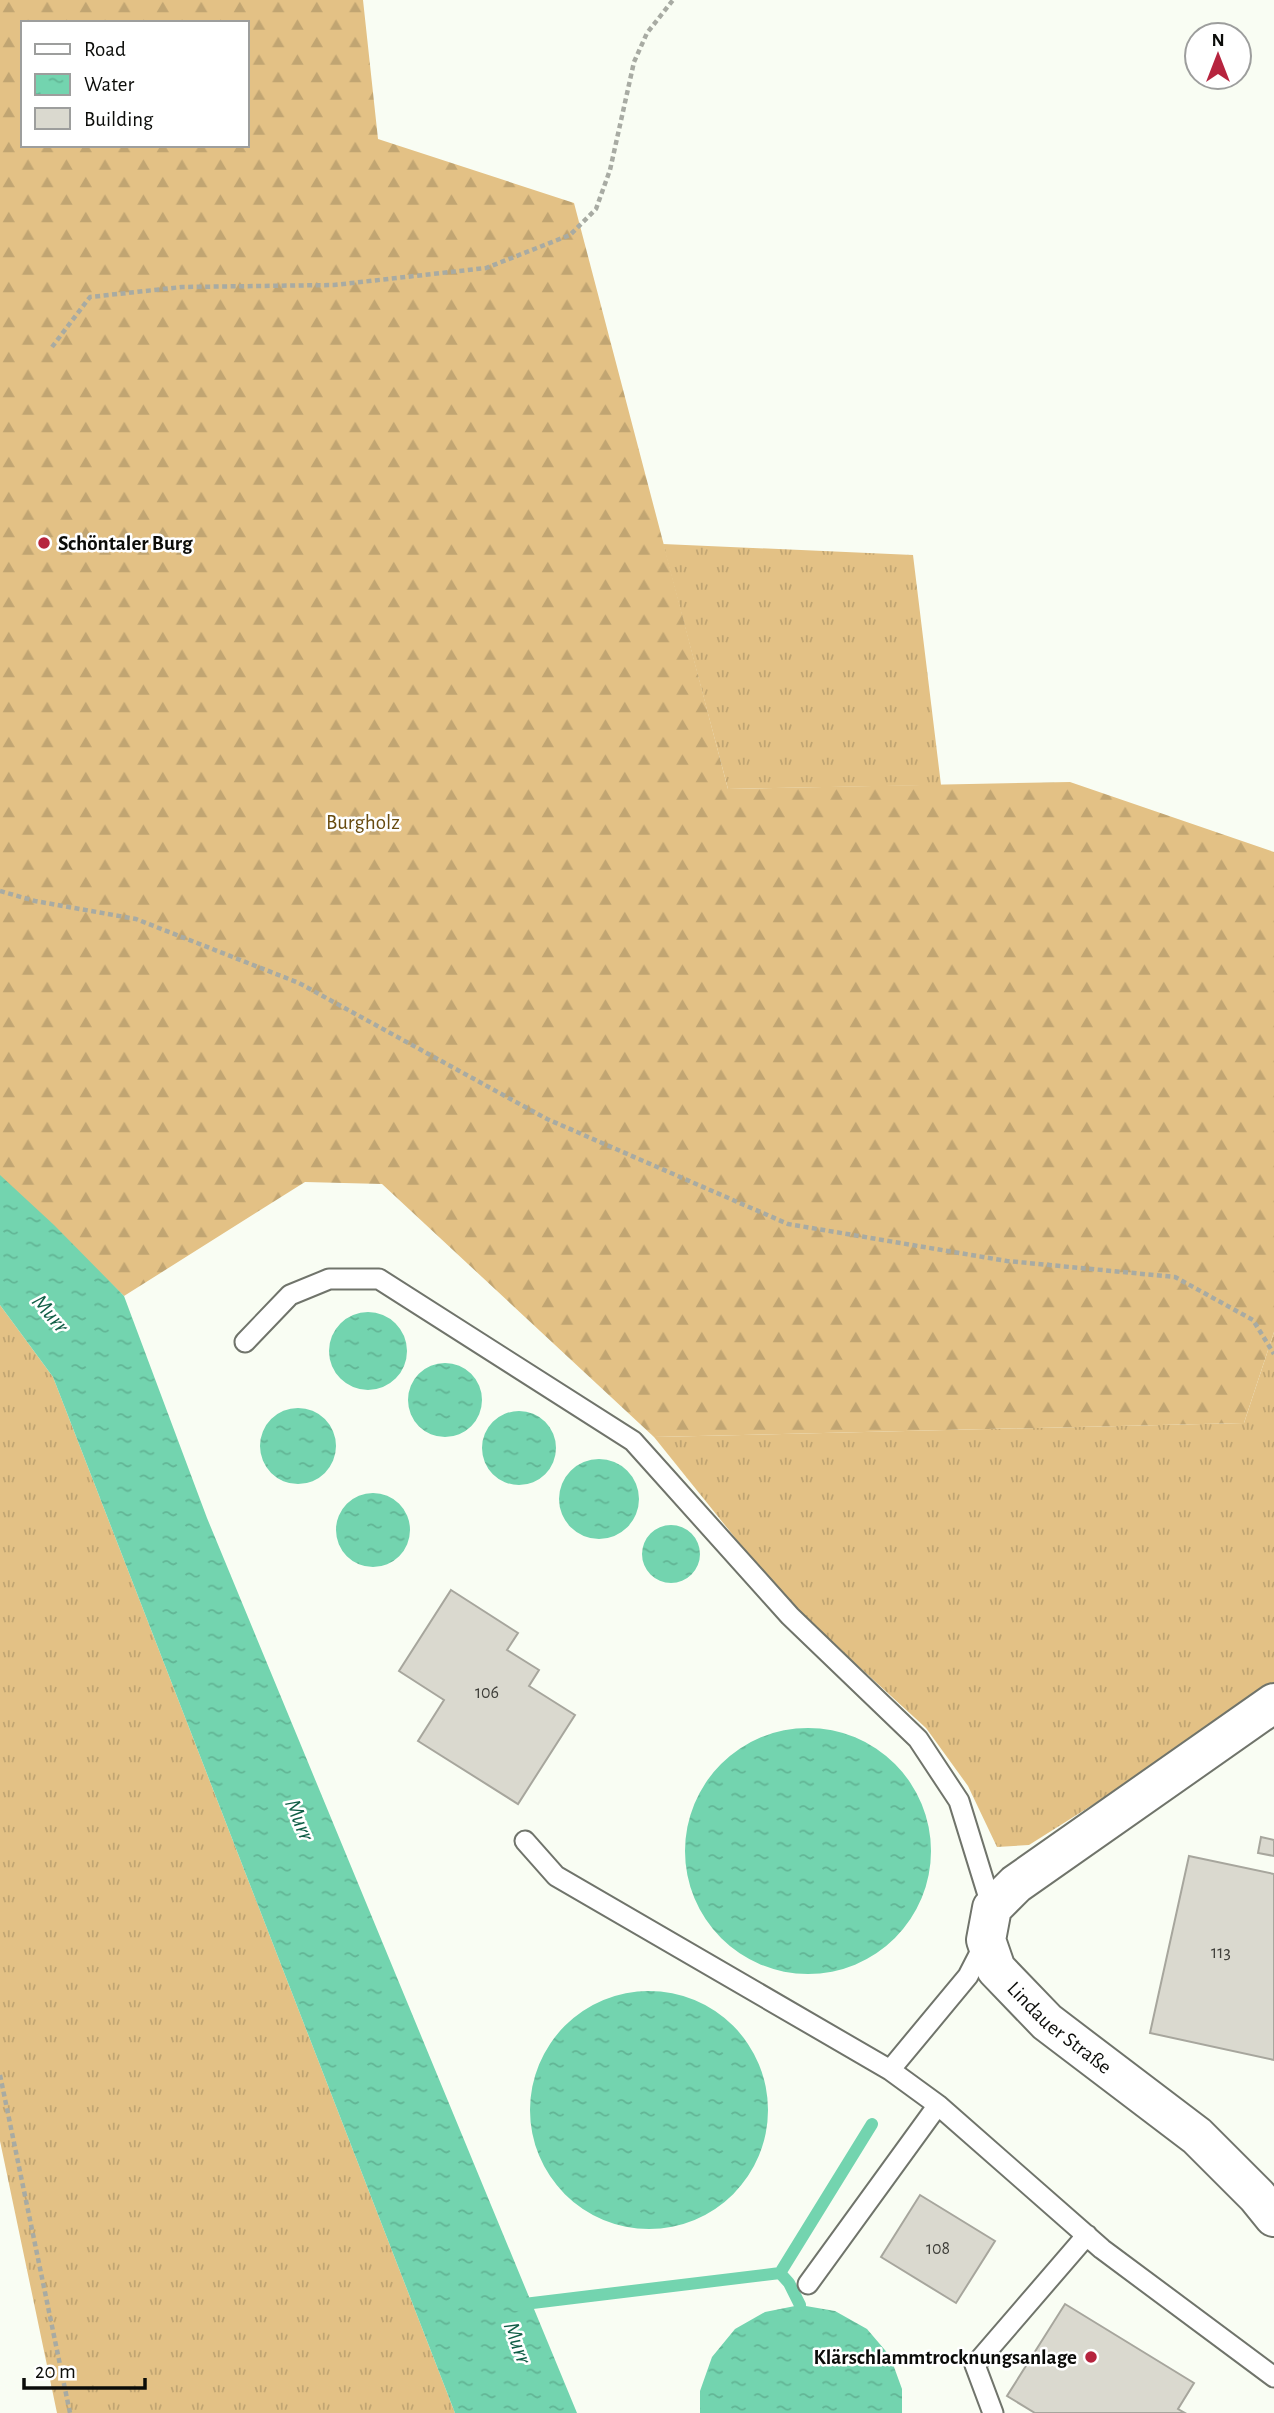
<svg xmlns="http://www.w3.org/2000/svg" width="1274" height="2413" font-family="'Alegreya Sans',sans-serif">
	<style>
		.grass { fill: url(#grass-tufts) }
		.forest { fill: url(#forest-firs); fill-rule: evenodd }
		.water { fill: url(#water-ripples) }
		.lines { fill: none; stroke-linecap: round; stroke-linejoin: round }
		.stream { stroke: #73d4af; stroke-width: 12 }
		.building { fill: #dad9cf; stroke: #a7a69d; stroke-width: 2 }
		.service-casing { stroke: #70746b; stroke-width: 23 }
		.tertiary-casing { stroke: #70746b; stroke-width: 42 }
		.path { stroke: #a8aba3; stroke-width: 4.5; stroke-dasharray: 5 3.5; stroke-linecap: butt }
		.service { stroke: #fff; stroke-width: 19 }
		.tertiary { stroke: #fff; stroke-width: 38 }
		.poi-dot { fill: #b6243e; stroke: #fff; stroke-width: 2.5 }
		.labels { text-anchor: middle; dominant-baseline: central; stroke-width: 5; stroke-linejoin: round; paint-order: stroke }
		.number-label { font-size: 18px; fill: #3f3f3a }
		.poi-label { font-size: 21px; font-weight: bold; fill: #0b0c09; stroke: #fff; text-anchor: start }
		.park-label { font-size: 21px; fill: #684b0f; stroke: #fff }
		.street-label { font-size: 21px; fill: #0b0c09; stroke: #fff }
		.water-label { font-size: 23px; font-style: italic; fill: #105e46; stroke: #fff }
	</style>
	<defs>
		<pattern id="grass-tufts" width="24" height="20" patternUnits="userSpaceOnUse" patternTransform="scale(1.75)"><rect width="24" height="20" fill="#e3c185"/><path d="M3 7l-1-3M5 7V3M7 7l1-3M15 17l-1-3M17 17v-4M19 17l1-3" fill="none" stroke="#c1a572"/></pattern>
		<pattern id="forest-firs" width="22" height="20" patternUnits="userSpaceOnUse" patternTransform="scale(1.75)"><rect width="22" height="20" fill="#e3c185"/><path d="M5 1l3.5 6h-7zM16 11l3.5 6h-7z" fill="#c1a572"/></pattern>
		<pattern id="water-ripples" width="26" height="14" patternUnits="userSpaceOnUse" patternTransform="scale(1.75)"><rect width="26" height="14" fill="#73d4af"/><path d="M2 4q2-2 4 0t4 0M15 11q2-2 4 0t4 0" fill="none" stroke="#62b595"/></pattern>
	</defs>
	<rect width="100%" height="100%" fill="#f9fdf3"/>
	<!-- grass -->
	<path class="grass" d="M663,544L913,555L941,785L728,789Z
		M0,1305L53,1377L455,2413H57L0,2141Z
		M1274,1332V1687L1208,1732L1029,1845L997,1847L968,1786L926,1728L798,1611L753,1560L654,1437L1244,1423Z"/>
	<!-- forest -->
	<path class="forest" d="M0,0H363L378,139L574,203L728,789L1070,782L1274,852V1332L1244,1423L654,1437L382,1184L305,1182L124,1296L0,1177ZM23,23H247V145H23Z"/>
	<!-- water -->
	<path class="water" d="M0,1175L54,1225L124,1296L207,1518L577,2413H455L53,1377L0,1305Z
		M329 1351a39 39 0 1 1 78 0a39 39 0 1 1-78 0Z
		M408 1400a37 37 0 1 1 74 0a37 37 0 1 1-74 0Z
		M260 1446a38 38 0 1 1 76 0a38 38 0 1 1-76 0Z
		M482 1448a37 37 0 1 1 74 0a37 37 0 1 1-74 0Z
		M559 1499a40 40 0 1 1 80 0a40 40 0 1 1-80 0Z
		M336 1530a37 37 0 1 1 74 0a37 37 0 1 1-74 0Z
		M642 1554a29 29 0 1 1 58 0a29 29 0 1 1-58 0Z
		M685 1851a123 123 0 1 1 246 0a123 123 0 1 1-246 0Z
		M530 2110a119 119 0 1 1 238 0a119 119 0 1 1-238 0Z
		M800,2305L835,2311L867,2329L890,2356L902,2389V2413H700V2391L712,2357L735,2329L765,2312Z"/>
	<g class="lines">
		<!-- stream -->
		<path class="stream" d="M780,2273L872,2124
			M516,2305L780,2273L789,2283L800,2305"/>
	</g>
	<!-- building -->
	<path class="building" d="M451,1590L518,1633L507,1650L539,1670L529,1686L575,1715L518,1804L418,1741L444,1700L399,1671Z
		M1261,1837L1274,1840V1856L1258,1853Z
		M1189,1856L1274,1874V2060L1150,2033Z
		M920,2195L995,2241L956,2303L881,2257Z
		M1065,2304L1194,2383L1178,2409L1185,2413H1035L1007,2396Z"/>
	<g class="lines">
		<!-- service casing -->
		<g class="service-casing">
			<path id="service" d="M245,1342L290,1295L329,1279H379L633,1441L790,1616L918,1739L959,1801L992,1908
				M525,1841L556,1876L890,2070
				M986,1941L968,1976L890,2070L938,2105L1102,2249L1274,2377
				M808,2284L938,2105
				M993,2413L975,2365L1087,2235"/>
		</g>
		<!-- tertiary casing -->
		<g class="tertiary-casing">
			<g id="tertiary">
				<path id="s1" d="M1274,1703L1016,1884L992,1908L986,1940L996,1969L1047,2022L1197,2136L1257,2196L1274,2217"/>
			</g>
		</g>
		<!-- path -->
		<path class="path" d="M52,347L90,297L182,287L334,285L486,268L570,235L596,209L610,170L634,62L647,33L673,0
			M0,891L35,901L136,919L299,983L547,1119L788,1224L1007,1261L1175,1277L1253,1320L1274,1354
			M0,2075L70,2413"/>
		<!-- service -->
		<use href="#service" class="service"/>
		<!-- tertiary -->
		<use href="#tertiary" class="tertiary"/>
	</g>
	<!-- markers -->
	<g class="poi-dot">
		<circle cx="44" cy="543" r="7"/>
		<circle cx="1091" cy="2357" r="7"/>
	</g>
	<g class="labels">
		<!-- number labels -->
		<g class="number-label">
			<text x="487" y="1693">106</text>
			<text x="1221" y="1953">113</text>
			<text x="938" y="2249">108</text>
		</g>
		<!-- poi labels -->
		<g class="poi-label">
			<text x="58" y="543">Schöntaler Burg</text>
			<text x="1077" y="2357" text-anchor="end">Klärschlammtrocknungsanlage</text>
		</g>
		<!-- park labels -->
		<g class="park-label">
			<text x="363" y="822">Burgholz</text>
		</g>
		<!-- street labels -->
		<g class="street-label">
			<text stroke="none"><textPath href="#s1" startOffset="499">Lindauer Straße</textPath></text>
		</g>
		<!-- water labels -->
		<g class="water-label">
			<text transform="translate(50 1314) rotate(49)">Murr</text>
			<text transform="translate(299 1820) rotate(67)">Murr</text>
			<text transform="translate(517 2343) rotate(70)">Murr</text>
		</g>
	</g>
	<!-- legend -->
	<rect x="21" y="21" width="228" height="126" fill="#ffffff" stroke="#9d9e9d" stroke-width="2"/>
	<rect x="35" y="44" width="35" height="10" fill="#ffffff" stroke="#9d9e9d" stroke-width="2"/>
	<text x="84" y="56" font-size="21" fill="#0b0c09">Road</text>
	<rect x="35" y="74" width="35" height="21" fill="url(#water-ripples)" stroke="#9d9e9d" stroke-width="2"/>
	<text x="84" y="91" font-size="21" fill="#0b0c09">Water</text>
	<rect x="35" y="108" width="35" height="21" fill="#dad9cf" stroke="#9d9e9d" stroke-width="2"/>
	<text x="84" y="126" font-size="21" fill="#0b0c09">Building</text>
	<!-- north arrow -->
	<g transform="translate(1218 56)"><circle r="33" fill="#ffffff" stroke="#9d9e9d" stroke-width="2"/>
	<path d="M0-5L12 26L0 18L-12 26Z" fill="#b6243e"/>
	<text y="-10" font-size="19" font-weight="bold" text-anchor="middle" fill="#0b0c09">N</text>
	</g>
	<!-- scale -->
	<path d="M24 2378v10h121v-10" fill="none" stroke="#0b0c09" stroke-width="3.5"/>
	<text x="35" y="2378" font-size="21" fill="#0b0c09" stroke="#ffffff" stroke-width="5" paint-order="stroke">20 m</text>
</svg>
